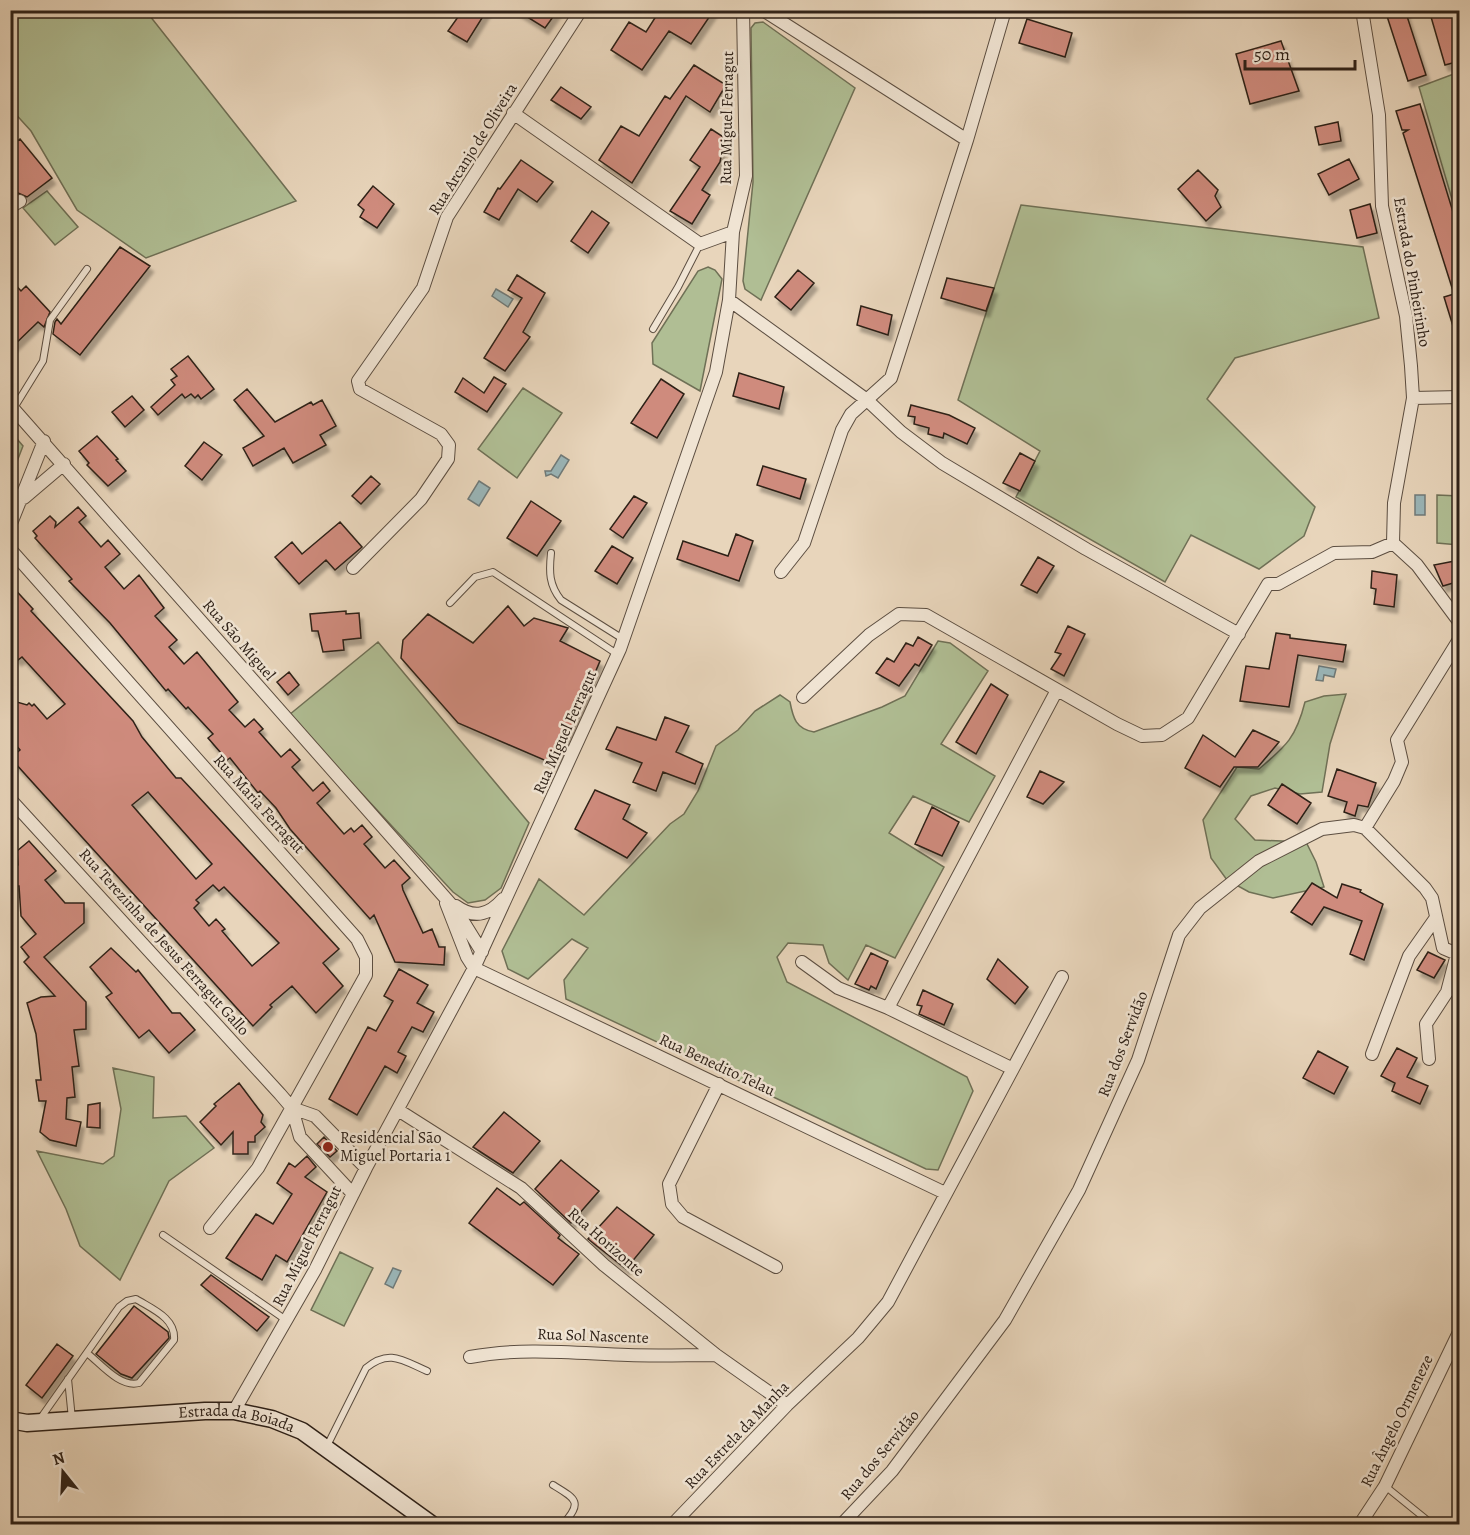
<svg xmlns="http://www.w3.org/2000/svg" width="1470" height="1535" font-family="Alegreya,serif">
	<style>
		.green { fill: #b0be94; stroke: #6f7056; stroke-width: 1.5 }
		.water { fill: #9ab6b9; stroke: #6f7a79; stroke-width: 1.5 }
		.building { fill: #cf8b7d; stroke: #2e2118; stroke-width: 1.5; fill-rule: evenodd; filter: url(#shadow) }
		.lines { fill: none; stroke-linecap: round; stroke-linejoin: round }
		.service-casing { stroke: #5c4e41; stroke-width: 8 }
		.minor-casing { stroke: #5c4e41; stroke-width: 14 }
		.secondary-casing { stroke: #2e2118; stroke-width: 19 }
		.service { stroke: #f0e4d3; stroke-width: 6 }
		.minor { stroke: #f0e4d3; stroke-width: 12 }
		.secondary { stroke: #f0e4d3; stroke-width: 16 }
		.poi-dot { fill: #8f2418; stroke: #f0e4d3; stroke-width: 2 }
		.labels { text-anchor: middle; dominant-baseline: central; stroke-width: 5; stroke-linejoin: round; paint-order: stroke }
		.street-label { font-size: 16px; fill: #2e2118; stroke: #f0e4d3 }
		.poi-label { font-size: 16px; fill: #2e2118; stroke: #f0e4d3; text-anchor: start }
	</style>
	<defs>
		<filter id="shadow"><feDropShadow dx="3.5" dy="6" stdDeviation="1.5" flood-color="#0004"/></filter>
	</defs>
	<rect width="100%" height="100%" fill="#e8d5bb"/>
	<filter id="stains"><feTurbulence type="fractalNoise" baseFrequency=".00333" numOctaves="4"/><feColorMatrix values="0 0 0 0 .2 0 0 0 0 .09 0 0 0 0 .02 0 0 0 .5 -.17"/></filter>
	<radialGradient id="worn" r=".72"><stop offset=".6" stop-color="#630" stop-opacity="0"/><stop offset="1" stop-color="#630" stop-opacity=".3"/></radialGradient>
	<!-- green -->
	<path class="green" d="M11,10L146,11L296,201L146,258L77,210L31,131L11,109Z
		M763,22L855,88L761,300L745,289L743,281L753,182L751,28L755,23Z
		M1459,72H1460L1459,223L1419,87Z
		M47,191L78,227L55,245L23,208Z
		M1021,205L1363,247L1379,318L1235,358L1207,399L1315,507L1304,536L1259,569L1191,535L1165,582L1016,497L1040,451L958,400Z
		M708,267L715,270L722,279L700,391L653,364L652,343L698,271Z
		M523,388L562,413L517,478L478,449Z
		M11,432L23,446L11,477Z
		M1437,495L1459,496V545L1437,543Z
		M938,641L950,643L988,671L941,744L995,776L969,822L913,796L889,833L944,867L895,958L866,945L848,980L829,963L823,945L788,943L777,957L787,982L967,1077L973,1091L938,1170L926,1169L566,999L564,980L588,948L572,939L528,979L508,969L502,951L539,879L584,915L670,824L684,814L698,791L716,746L738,730L755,711L780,695L790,702C793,718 796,729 814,732L882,707L905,696Z
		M378,642L529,823L501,888L485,900L468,903L453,892L289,715Z
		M1346,694L1330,744L1322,792L1300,794L1275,788L1251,796L1235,819L1255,840L1306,842L1316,862L1324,887L1273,898L1249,892L1227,880L1211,858L1203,820L1237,767L1259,769C1286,746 1296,738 1305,702L1324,696Z
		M113,1068L154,1077L153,1118L186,1116L214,1148L169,1181L120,1280L80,1246L66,1209L37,1151L103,1164L114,1156L121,1109Z
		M340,1252L373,1268L344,1326L311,1310Z"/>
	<!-- water -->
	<path class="water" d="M496,289L513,299L508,307L492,296Z
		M561,455L569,460L558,478L551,474L546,476L545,471H551Z
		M479,481L490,488L479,506L468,499Z
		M1415,495H1425V515H1415Z
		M1319,666L1336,669L1334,677L1324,675L1323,681L1316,680Z
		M393,1268L401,1271L393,1288L385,1284Z"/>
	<!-- building -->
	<path class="building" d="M463,10H487L467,42L448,31Z
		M516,10H558L545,28Z
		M660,10H714L691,44L669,31L642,70L611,50L629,22L646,32Z
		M1385,10H1405L1426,75L1408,81Z
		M1429,10H1452L1460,33V61L1445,65Z
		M1027,19L1072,33L1065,57L1019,43Z
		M1281,41L1299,91L1250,104L1236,54Z
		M694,65L726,85L710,112L686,96L632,183L599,160L621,126L639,136L665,96L670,99Z
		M561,87L591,107L581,119L551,100Z
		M1420,104L1460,235V338L1457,339L1444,297L1454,294L1403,133L1408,130H1402L1396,111Z
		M1338,122L1341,141L1319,145L1315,127Z
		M711,129L725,138L720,162L702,190L710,195L692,224L670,211L700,167L690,160Z
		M20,139L52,178L27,197L18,193L10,185V147Z
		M1349,159L1359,179L1329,195L1318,174Z
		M521,160L553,182L537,202L518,189L499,220L484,212L498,188L500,189Z
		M1198,170L1218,190L1215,196L1221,207L1206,221L1178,189Z
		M373,186L394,204L377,228L360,217L364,210L358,205Z
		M1370,204L1377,233L1357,238L1350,210Z
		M592,211L609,223L588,253L571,241Z
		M120,247L150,266L80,355L53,334L55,322L57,319L61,324Z
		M798,270L814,283L791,310L775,297Z
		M517,275L545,293L523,332L530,337L505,371L484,358L522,298L508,290Z
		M947,278L994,288L986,311L941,298Z
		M10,279L21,291L26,286L50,312L44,327L38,322L10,349Z
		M861,306L892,315L888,335L857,325Z
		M188,356L214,389L201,399L198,395L195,398L191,394L185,398L182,394L158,415L151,407L175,385L171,380L177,376L171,369Z
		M739,373L784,387L779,409L733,396Z
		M494,377L506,384L487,412L455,392L463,378L484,393Z
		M661,379L684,394L657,438L631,423Z
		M247,389L275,422L311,402L313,405L322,400L336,426L320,435L326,445L293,463L284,448L253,466L243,448L264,436L234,400Z
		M132,396L144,410L125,427L112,412Z
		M911,405L949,415L975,428L967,444L944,433L943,438L928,434L929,428L914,424L915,417L908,416Z
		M97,436L118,459L116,460L126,471L108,486L87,465L89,463L79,451Z
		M204,442L222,455L202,480L185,466Z
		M1020,453L1035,461L1020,491L1003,483Z
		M763,466L806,479L800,499L757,485Z
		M371,476L380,484L361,504L352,496Z
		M634,496L647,503L623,538L610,529Z
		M531,501L561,521L537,556L507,538Z
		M78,507L86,516L79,522L101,547L108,540L120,554L105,567L124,589L139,575L164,608L155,616L177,640L169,647L184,664L197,652L238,702L229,710L245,727L254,719L263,729L259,732L281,757L290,749L300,760L292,767L313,791L323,782L330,791L317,803L344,834L351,828L354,832L362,825L372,837L364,844L385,868L394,860L410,878L402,885L403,890L423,933L432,929L439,947H445L444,965L395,962L374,915L370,919L290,829L276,808L260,791L258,793L230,758L227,760L208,738L213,734L188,707L186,709L168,689L166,691L110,623L69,581L72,579L35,538L37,536L33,531L50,516L56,522L55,527Z
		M340,522L362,547L335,570L326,560L299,584L275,557L292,542L302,554Z
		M736,534L753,541L739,581L677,559L683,541L728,556Z
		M612,546L633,558L617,584L595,571Z
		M1038,557L1054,566L1037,593L1021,585Z
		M1460,560V581L1443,586L1434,565Z
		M1372,571L1397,575L1394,607L1374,604L1376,589L1371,588Z
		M10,584L33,609L31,611L133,721L142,737L176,778H181L196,794L339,949L323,963L343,986L316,1013L292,986L270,1005L272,1007L253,1026L15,763L12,757L20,750L10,738V708L17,702L27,705L29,703L32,706L34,704L47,719L65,704L22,657L18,660L10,652ZM148,792L212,864L196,879L132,805ZM213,885L219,891L224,887L279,943L252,966L222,931L225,929L216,919L209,926L194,908L199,903L196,900Z
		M508,606L524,626L534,618L568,628L560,641L600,661L556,765L458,723L401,658L403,640L428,614L473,643Z
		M346,611V614L359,613L361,638L343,640L344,650L323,652L318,631H312L310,614Z
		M1068,626L1085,634L1064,676L1051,669L1061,654L1055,652Z
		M1276,633L1290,635V638L1346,645L1343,662L1298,655L1289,707L1240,701L1246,666L1269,669Z
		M918,637L932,645L919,666L915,664L899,686L876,673L887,658L894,662L906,643L913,646Z
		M289,672L299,685L288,695L277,682Z
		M991,684L1008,695L976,754L956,742Z
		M665,717L689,726L676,752L703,764L695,784L663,772L656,791L633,782L642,763L606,749L617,727L656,740Z
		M1253,730L1279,742L1258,767H1234L1220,787L1185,768L1203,735L1235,757Z
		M1337,769L1376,783L1368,807L1358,805L1355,816L1344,812L1347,802L1328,796Z
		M1040,771L1064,782L1043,804L1027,797Z
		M1282,784L1311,803L1297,824L1268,805Z
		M595,790L630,805L623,819L647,833L627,858L575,829Z
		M932,807L959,822L942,856L915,844Z
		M29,841L56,871L45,880L65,903H84V923L44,957L86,1002V1029L74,1030L79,1066L72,1067L75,1097L67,1098L66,1119L81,1122L76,1146L50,1140L40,1132L46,1101H39L36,1080H41L36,1034L27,1003L41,997L55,996L24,962L29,957L21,947L36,934L21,916L19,886H15L14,866L18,865L17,851Z
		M1312,883L1337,898L1342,884L1361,890L1360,892L1383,904L1364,960L1350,954L1362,921L1324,907L1312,925L1291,912Z
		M111,948L136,972L138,970L172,1013H180L195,1030L169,1053L149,1030L139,1038L106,997L112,993L90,967Z
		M1428,952L1445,960L1434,978L1417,970Z
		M871,953L888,961L876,989L871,986L869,990L855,984Z
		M998,959L1028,987L1015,1004L987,979Z
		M399,969L428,985L417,1003L434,1012L423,1032L412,1027L398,1052L406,1056L397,1073L385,1066L357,1115L329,1099L368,1027L376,1031L393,1001L384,996Z
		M923,990L953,1004L944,1025L919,1014L922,1006L917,1005Z
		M1397,1048L1417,1058L1407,1077L1428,1086L1420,1104L1392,1091L1395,1083L1381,1076Z
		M1318,1051L1348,1067L1334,1094L1303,1078Z
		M239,1083L263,1115L261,1122L265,1127L255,1136V1142H248V1154H233V1132L221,1145L200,1122L216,1106L214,1104Z
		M100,1103V1128L87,1127L88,1105Z
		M504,1112L540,1141L513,1173L473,1147Z
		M324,1137L337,1151L330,1157L317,1144Z
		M307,1156L316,1167L305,1177L327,1192L287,1262L276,1255L262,1280L226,1258L256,1214L273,1224L292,1194L277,1183L289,1163L295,1167Z
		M561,1160L599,1191L571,1223L535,1189Z
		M497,1188L520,1205L524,1202L560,1235L558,1238L579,1254L553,1285L469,1223Z
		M617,1207L654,1235L626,1269L588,1239Z
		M211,1275L269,1317L257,1331L201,1285Z
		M134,1306L168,1332L169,1338L132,1378L121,1374L96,1354Z
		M57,1344L73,1356L42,1398L26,1385Z"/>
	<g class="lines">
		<!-- service casing -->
		<g class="service-casing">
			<path id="service" d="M653,329L678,287L700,244
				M14,408L43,361L50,320L87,269
				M551,553C549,572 549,585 561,600L623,639
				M450,603L475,577L493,572L617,654
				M163,1235L286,1320
				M68,1379L72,1419
				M40,1419L119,1307L127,1301L136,1299C152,1309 176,1318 174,1340L139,1383C120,1388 101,1364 87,1353
				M326,1448L366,1368C389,1349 402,1360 427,1371
				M553,1485C576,1499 583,1502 563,1524
				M1385,1486L1432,1524"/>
		</g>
		<!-- minor casing -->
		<g class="minor-casing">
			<path id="minor" d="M763,10L967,140
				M1362,10L1379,115L1382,206L1406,316L1411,366L1413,398L1394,503L1393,543L1417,565L1460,623
				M513,113L700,244L733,232
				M10,207L20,201
				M729,300L867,400L901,432L942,463L1086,549L1239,634
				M1413,398L1460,397
				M10,405L456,910L482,952
				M24,498L64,464
				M10,526L44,441
				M10,549L357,939L366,957V975L258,1168L210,1228
				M353,568L421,499L448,459L449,445L441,434L360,389L358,381L423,288L447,217L581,10
				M781,572L804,543L842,430L851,414L891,378L967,140L1005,10
				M803,697L869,635L899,614L926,615L1117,724L1142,736L1162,735L1188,718L1268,584H1278L1334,553L1372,552L1393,543
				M10,799L280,1094L292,1108L300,1137L353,1194
				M1365,828L1425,888L1432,898L1443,948L1457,954L1447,992L1426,1024L1429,1059
				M446,903L467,957L474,968L945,1193
				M456,906C474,919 489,915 503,899
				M802,962L838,988L888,1008L1011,1068
				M888,1008L1057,690
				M1372,1054L1409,956L1435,919
				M10,1057V1069
				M719,1084L669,1184L672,1204L683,1217L776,1267
				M292,1108L315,1116L366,1168
				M398,1110L521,1188L604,1265L716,1355L787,1405
				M470,1357C523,1347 574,1353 628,1355C657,1356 687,1355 716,1355
				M234,1411L315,1270L366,1168L474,968L620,649L716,372L729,300L733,232L746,176L743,10
				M673,1524L787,1405L858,1338L888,1302L1062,977
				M842,1524L892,1471L1005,1320L1079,1190L1138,1060L1179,935L1200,908L1259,861L1322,829L1354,825L1365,828L1394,781L1402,762L1397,740L1460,638
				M1360,1524L1385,1486L1460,1330"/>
		</g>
		<!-- secondary casing -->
		<g class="secondary-casing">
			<g id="secondary">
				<path id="s1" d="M10,1420L27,1423L205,1411H234L272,1419L302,1431L431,1524"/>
			</g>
		</g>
		<!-- service -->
		<use href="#service" class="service"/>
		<!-- minor -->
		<use href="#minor" class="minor"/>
		<!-- secondary -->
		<use href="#secondary" class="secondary"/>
	</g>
	<!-- markers -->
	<circle class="poi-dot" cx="328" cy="1147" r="6"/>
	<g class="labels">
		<!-- street labels -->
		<g class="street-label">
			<text transform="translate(727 118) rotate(-89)">Rua Miguel Ferragut</text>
			<text transform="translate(473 149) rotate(-58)">Rua Arcanjo de Oliveira</text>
			<text transform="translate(1412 272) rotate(80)">Estrada do Pinheirinho</text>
			<text transform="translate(239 640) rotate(49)">Rua São Miguel</text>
			<text transform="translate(565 732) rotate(-66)">Rua Miguel Ferragut</text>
			<text transform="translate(259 804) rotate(48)">Rua Maria Ferragut</text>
			<text transform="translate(164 942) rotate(48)">Rua Terezinha de Jesus Ferragut Gallo</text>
			<text transform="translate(1123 1044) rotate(-69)">Rua dos Servidão</text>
			<text transform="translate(717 1065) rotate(25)">Rua Benedito Telau</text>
			<text transform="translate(606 1242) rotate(41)">Rua Horizonte</text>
			<text transform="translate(307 1246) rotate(-63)">Rua Miguel Ferragut</text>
			<text transform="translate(593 1336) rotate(2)">Rua Sol Nascente</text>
			<text transform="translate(1397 1421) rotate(-64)">Rua Ângelo Ormeneze</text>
			<text stroke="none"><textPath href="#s1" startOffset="228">Estrada da Boiada</textPath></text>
			<text transform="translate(737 1435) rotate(-46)">Rua Estrela da Manha</text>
			<text transform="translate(880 1455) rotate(-50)">Rua dos Servidão</text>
		</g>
		<!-- poi labels -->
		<g class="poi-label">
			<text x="340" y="1138">Residencial São<tspan x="340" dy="18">Miguel Portaria 1</tspan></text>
		</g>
	</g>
	<!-- margin -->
	<rect width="1470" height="1535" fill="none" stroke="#e8d5bb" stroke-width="36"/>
	<rect x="12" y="12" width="1446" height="1511" fill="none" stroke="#2e2118" stroke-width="3"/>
	<rect x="18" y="18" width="1434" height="1499" fill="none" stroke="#2e2118" stroke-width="1.5"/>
	<!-- north arrow -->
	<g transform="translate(63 1472) rotate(342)" stroke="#f0e4d3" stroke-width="4.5" paint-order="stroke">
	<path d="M0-4.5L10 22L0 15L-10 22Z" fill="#2e2118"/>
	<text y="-9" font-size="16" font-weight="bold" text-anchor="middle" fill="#2e2118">N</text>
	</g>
	<!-- scale -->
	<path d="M1245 60v9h110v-9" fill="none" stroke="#2e2118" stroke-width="3"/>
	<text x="1254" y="60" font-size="18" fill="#2e2118" stroke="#f0e4d3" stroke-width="4.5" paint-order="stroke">50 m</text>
	<rect width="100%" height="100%" filter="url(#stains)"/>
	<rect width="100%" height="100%" fill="url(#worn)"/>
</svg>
